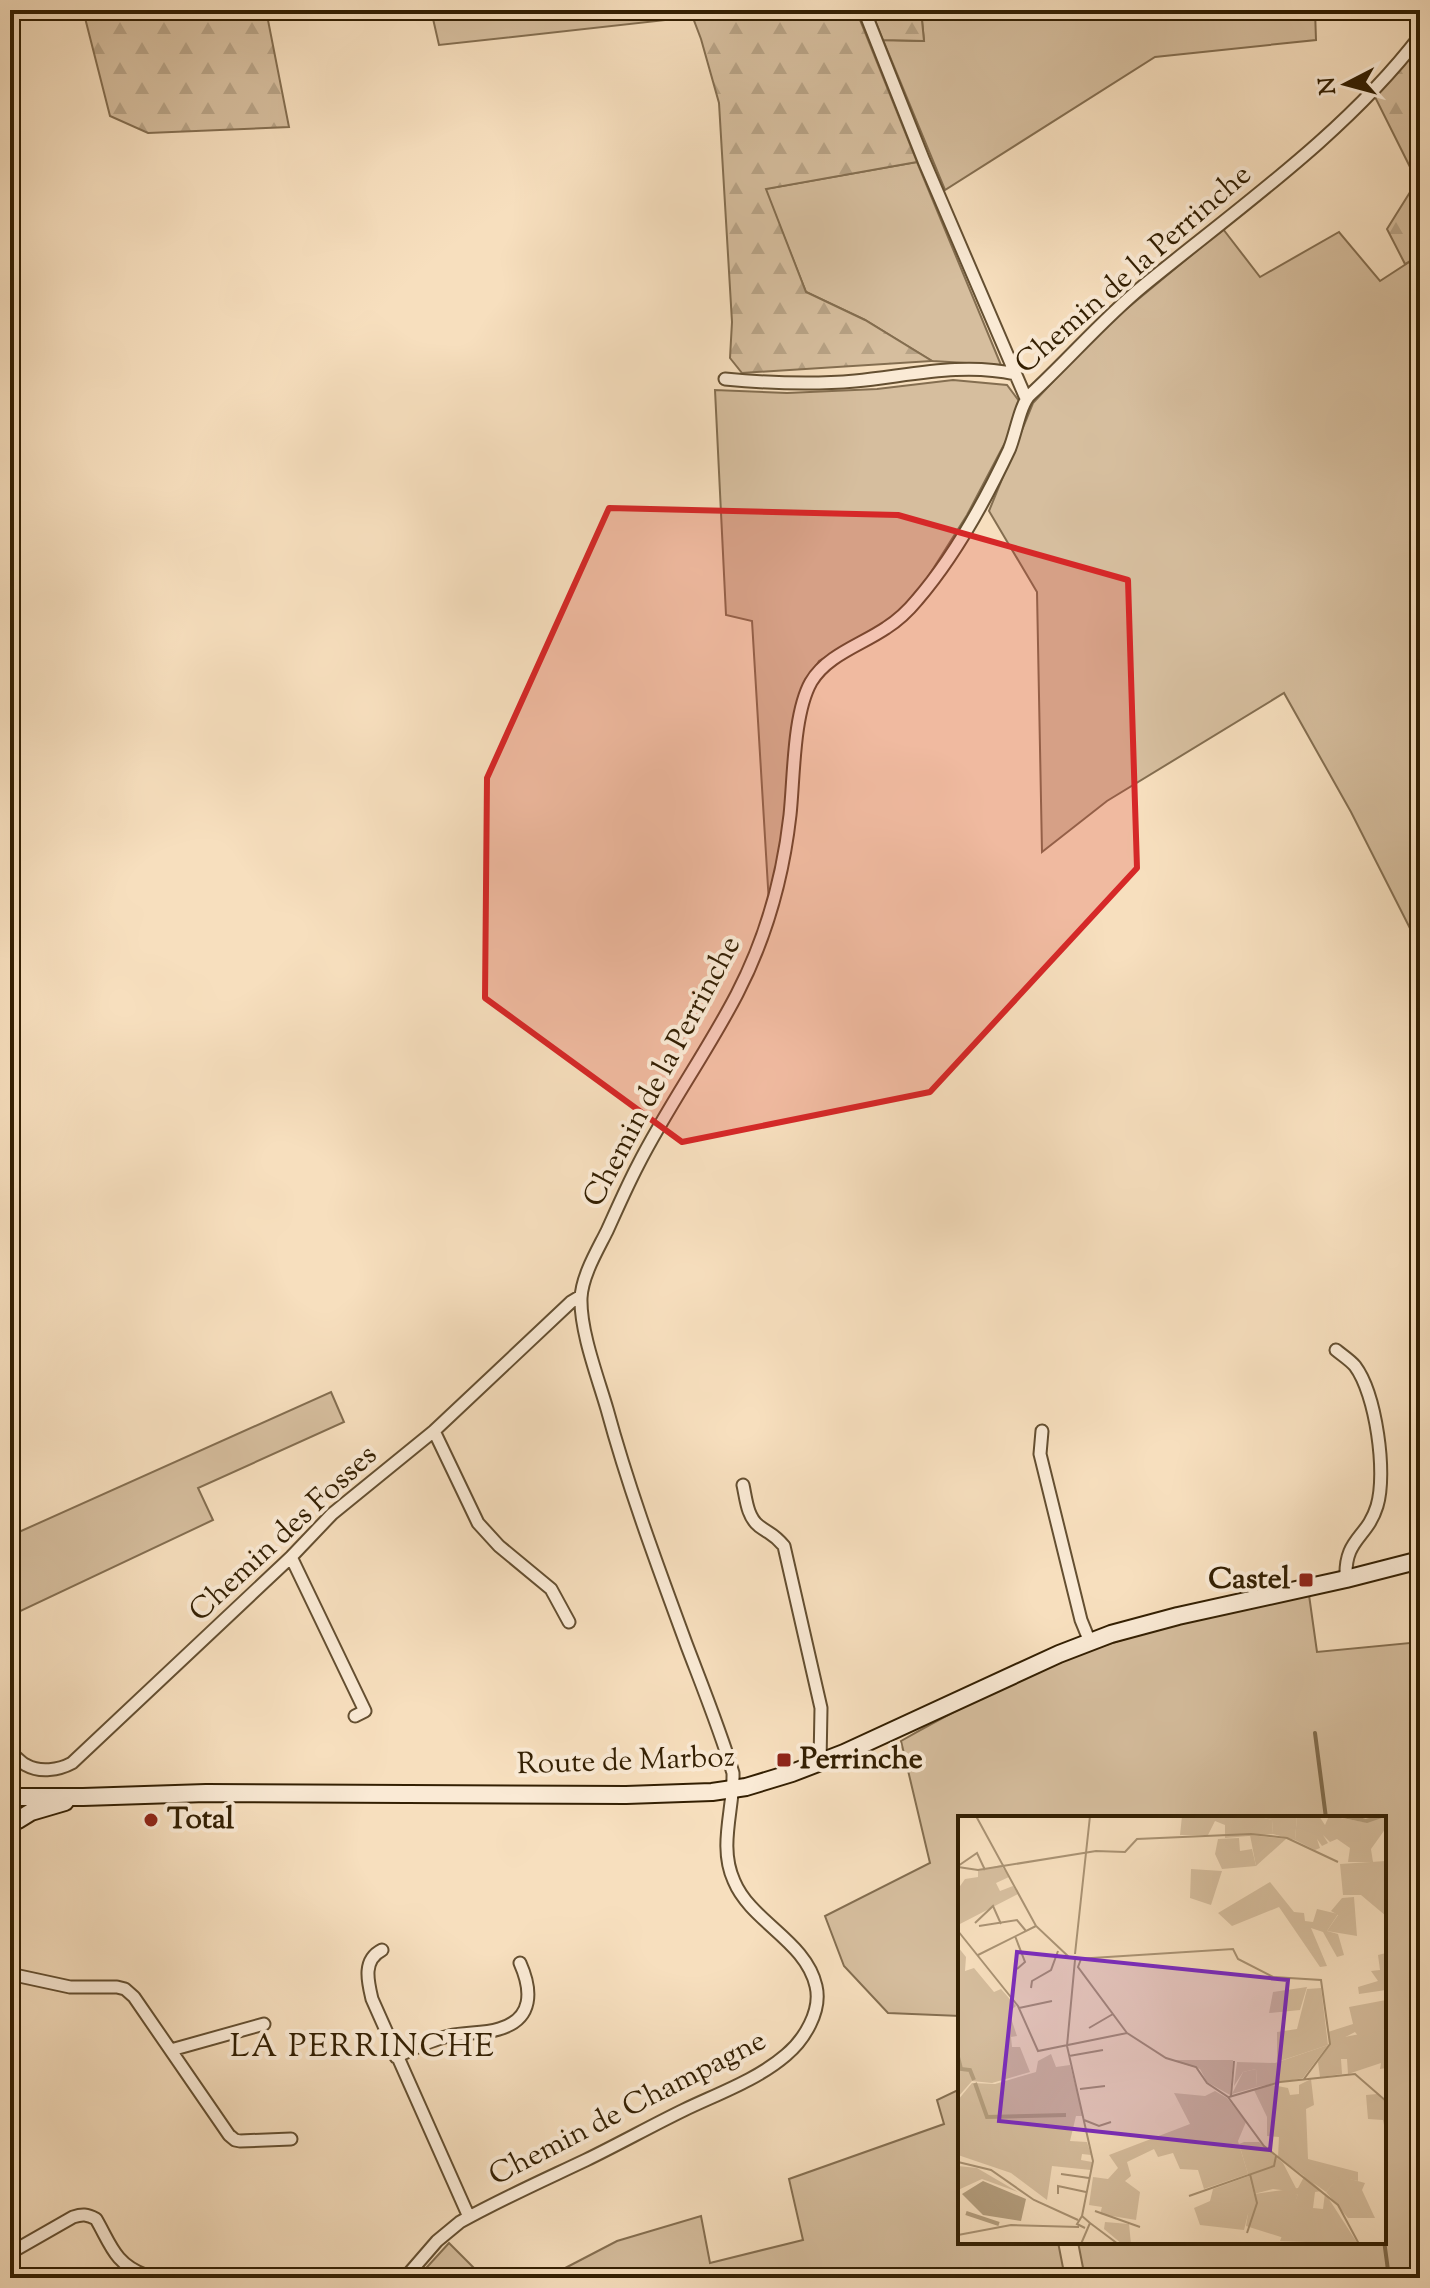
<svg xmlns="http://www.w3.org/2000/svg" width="1430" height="2288" font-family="'Sorts Mill Goudy',serif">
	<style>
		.green { fill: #d6be9e; stroke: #846e50; stroke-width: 2 }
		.forest { fill: url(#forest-firs); stroke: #846e50; stroke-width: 2 }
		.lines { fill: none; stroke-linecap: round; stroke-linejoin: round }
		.stream { stroke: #806b4c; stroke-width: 4 }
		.minor-casing { stroke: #644f31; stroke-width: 15 }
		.secondary-casing { stroke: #331f02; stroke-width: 20 }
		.minor { stroke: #faead5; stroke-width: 11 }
		.secondary { stroke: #faead5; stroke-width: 16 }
		.marked { fill: #d62828; fill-opacity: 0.2; stroke: #d62828; stroke-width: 6; stroke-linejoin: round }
		.poi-dot { fill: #8f2418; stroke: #faead5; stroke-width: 3 }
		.labels { text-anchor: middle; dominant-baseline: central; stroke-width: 8; stroke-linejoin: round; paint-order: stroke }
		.street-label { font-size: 30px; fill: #331f02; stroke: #faead5 }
		.poi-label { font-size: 30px; font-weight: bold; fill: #331f02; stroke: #faead5; text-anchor: start }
		.neighbourhood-label { font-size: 32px; letter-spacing: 2px; fill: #331f02; stroke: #faead5 }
		.inset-river { fill: none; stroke: #b49e7e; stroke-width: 4 }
		.inset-road { fill: none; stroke: #a99273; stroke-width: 2 }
		.view { fill: #7b2cbf; fill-opacity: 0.15; stroke: #7b2cbf; stroke-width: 4 }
		.inset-edge { fill: none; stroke: #331f02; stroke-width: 4 }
	</style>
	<defs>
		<pattern id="forest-firs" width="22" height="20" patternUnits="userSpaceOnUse" patternTransform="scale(2)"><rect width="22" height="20" fill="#d6be9e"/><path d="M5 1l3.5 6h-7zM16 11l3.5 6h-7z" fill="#b8a386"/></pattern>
	</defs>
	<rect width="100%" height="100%" fill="#f7dfbe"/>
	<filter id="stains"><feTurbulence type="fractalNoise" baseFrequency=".0025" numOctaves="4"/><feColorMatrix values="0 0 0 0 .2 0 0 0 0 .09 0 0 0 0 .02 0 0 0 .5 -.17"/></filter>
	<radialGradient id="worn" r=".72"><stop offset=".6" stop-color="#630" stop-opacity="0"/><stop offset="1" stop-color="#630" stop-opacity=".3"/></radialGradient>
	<!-- green -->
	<path class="green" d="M431,10H690L693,17L439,45Z
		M921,10H1315L1316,40L1155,57L945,190L883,40L924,41Z
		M917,162L1001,365L932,361L865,320L806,292L765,189Z
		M1223,229L1260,277L1339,232L1380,281L1420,255V948L1351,812L1284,693L1107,801L1042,852L1037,592L989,511L1033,403L1101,330Z
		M953,380L1007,385L1019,401L1008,437L967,515L921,588L895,616L819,661L802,689L796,719L784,836L769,904L752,621L726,615L715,390L787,393L877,389Z
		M331,1392L344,1422L198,1488L213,1520L10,1616V1536Z
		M1309,1595L1317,1652L1420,1642V2278H1085L1078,2242H1384V1818H960V2016L888,2013L844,1966L825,1916L930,1863L901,1741C956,1710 1013,1680 1072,1657C1148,1628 1229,1613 1309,1595Z
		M960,2089V2242H1058L1065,2278H546L617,2241L701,2216L710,2263L803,2240L789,2179L944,2124L937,2100Z
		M449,2243L484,2278H417Z"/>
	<!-- forest -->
	<path class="forest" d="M83,10H266L289,127L148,133L110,116Z
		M690,10H856L917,162L766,189L806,292L865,320L932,361L742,373L730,358L732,322L719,103L701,39Z
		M871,10H921L924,41L883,40Z
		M1420,43V255L1405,264L1387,229L1417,181L1375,97Z"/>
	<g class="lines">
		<!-- stream -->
		<path class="stream" d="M1315,1733L1326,1818
			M1384,2240L1389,2278"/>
		<!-- minor casing -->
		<g class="minor-casing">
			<path id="minor" d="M864,10L924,161L1025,396
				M725,379C768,383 811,385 855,381C908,376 962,362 1015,374
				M1336,1350C1342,1355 1350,1360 1355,1366C1376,1394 1387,1473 1377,1506C1367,1539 1344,1538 1346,1579
				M434,1431L478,1523L499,1546L551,1589L569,1622
				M1042,1431L1040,1454L1081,1620L1090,1642
				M743,1485C746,1498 747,1517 759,1526C771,1535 773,1533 784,1546L821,1708L820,1763
				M291,1557L365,1711L355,1716
				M10,1753C16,1756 20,1762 26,1765C40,1773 59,1770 72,1763L291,1557L332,1514L434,1431L571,1302L581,1296
				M382,1950C362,1960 368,1982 372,1999L469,2217
				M10,1974L70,1987H117L125,1989L134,1997L229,2135L235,2140L240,2141L291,2139
				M171,2050L264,2024
				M396,2057C413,2049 430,2040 449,2036C465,2032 483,2034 499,2029C534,2019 532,1990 520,1963
				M10,2253L73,2217C82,2214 87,2214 96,2219C111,2245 115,2264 145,2275
				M405,2278L437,2241L460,2222C501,2199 544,2180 586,2160C619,2144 651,2126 684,2110C717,2094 757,2080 786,2055C804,2040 822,2011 816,1986C806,1941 751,1922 734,1881C718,1846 734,1809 733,1773C720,1730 703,1688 687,1646C658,1567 629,1490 607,1409C598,1378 580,1331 581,1298C582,1276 597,1251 607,1231C617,1209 627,1186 638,1165C668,1106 707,1052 737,994C766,938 783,877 790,815C794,778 793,714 811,682C827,655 861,645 886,628C897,621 908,611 917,600C955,556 984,503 1009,450C1016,434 1020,403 1031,394C1069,359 1103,319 1143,286C1237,209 1346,133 1420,36"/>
		</g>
		<!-- secondary casing -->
		<g class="secondary-casing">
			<path id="secondary" d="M15,1797H83L206,1793L626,1795L712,1792L746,1787L792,1773L844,1753L1059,1654L1111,1634L1178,1616L1346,1579L1420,1560
				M18,1820L31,1812L65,1802"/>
		</g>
		<!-- minor -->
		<use href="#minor" class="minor"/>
		<!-- secondary -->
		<use href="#secondary" class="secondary"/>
	</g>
	<!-- marked area -->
	<path class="marked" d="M609,508L898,515L1128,580L1137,868L930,1092L682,1142L485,998L487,778Z"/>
	<!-- markers -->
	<g class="poi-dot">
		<rect x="1298" y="1572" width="16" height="16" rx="4"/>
		<rect x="776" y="1752" width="16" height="16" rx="4"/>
		<circle cx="151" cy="1820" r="8"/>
	</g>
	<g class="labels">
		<!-- street labels -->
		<g class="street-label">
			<text transform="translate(1134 270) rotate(-41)">Chemin de la Perrinche</text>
			<text transform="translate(663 1072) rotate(-62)">Chemin de la Perrinche</text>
			<text transform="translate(284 1534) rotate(-43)">Chemin des Fosses</text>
			<text transform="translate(626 1762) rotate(-2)">Route de Marboz</text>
			<text transform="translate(628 2109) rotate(-27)">Chemin de Champagne</text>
		</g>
		<!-- poi labels -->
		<g class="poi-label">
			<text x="1290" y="1580" text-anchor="end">Castel</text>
			<text x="800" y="1760">Perrinche</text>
			<text x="167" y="1820">Total</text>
		</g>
		<!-- neighbourhood labels -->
		<g class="neighbourhood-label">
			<text x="363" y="2048">LA PERRINCHE</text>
		</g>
	</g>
	<!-- overview -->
	<g transform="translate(958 1816)">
		<rect width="428" height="428" fill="#f7dfbe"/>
		<path d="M224,0H298L314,4L315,18L267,22V9L257,5L250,19H222ZM339,0H361L367,9L371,0L406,6L410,0H428V12L413,33L415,46H390L392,32L379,23L372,26L365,19L370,27L364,30L359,23L362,32L357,34L337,24ZM281,22L282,35L294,33L298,50L264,53L257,38L260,23ZM428,45V100L403,79H385L382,48ZM43,49L51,61L38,67L42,75L55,70L60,78L0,109V73L7,63L20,61V55ZM233,53L264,55L253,89L232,82ZM396,81L399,120L369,115L380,99L373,95L384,82ZM0,131L8,141L7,155L16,152L36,176L43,173L58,190L51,196L59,220L53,221L54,231H62L72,256L34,267L14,265L0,281ZM363,172L370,229L319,246V216L339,213L349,173ZM428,213V252L422,253L423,247L390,258L389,243H383L384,258L362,261L360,246L376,223ZM93,238L98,251L112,249L125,300H118L112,325L129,326L133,339L124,338L123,344L134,346L133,354L94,350L89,384L53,357L0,339V284L14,267L37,268L78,256L80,245ZM213,244H275L272,279L249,266L242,253ZM298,253L299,271L274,278L285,256ZM353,263L356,289L348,293L350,343L400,356V365L381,361L368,376L320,341L321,321L309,320V301L296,274L314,269L330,272L332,279L341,278V269ZM257,275L269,282L288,306L280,325L290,358L246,373L240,354L222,353L215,337L200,341L196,333L169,346L173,360L167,365L182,376L178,404L142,398L144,391L131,389L135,361L150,363L160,352L151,339L232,308L216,277L247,280ZM0,350L19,352L60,376L24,363L0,374ZM347,359L364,375L357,376L355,392L365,393L367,377L400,428L322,425L340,378L290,398L286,414L242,409L236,392L252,385L255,373L291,360L296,378L340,372ZM147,406L171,408L173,428H164L146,413Z" fill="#d6be9e"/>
		<path d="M298,0H339L337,24L315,18L314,4ZM292,19L328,23L298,50ZM312,66L336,96L346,97L347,105L355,106L359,93L380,98L369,115L380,118L386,139L379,141L365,116L353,112L369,150L362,151L321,91L274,110L260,97ZM428,137V174L401,178L400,171L420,165L413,155L422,154L420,139ZM349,171L342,194L311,197L315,176ZM428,184V213L401,221L397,216L372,229L370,216L395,208L391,191ZM370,229L345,262L299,271L298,253L285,256L276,270L279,246L317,247ZM419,278L428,286V319L425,304L410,303L408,279ZM286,326H301L325,347L340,376L315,373L296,378L281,328ZM381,360L407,367L404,374L417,402H390L368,376ZM340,378L326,422L288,410L290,398L308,385Z" fill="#d6be9e"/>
		<path d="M25,365L68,383L63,405L25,399L4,378Z" fill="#b49e7e"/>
		<path class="inset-river" d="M385,0L409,5L423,0M0,241L3,253L12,254L16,264M17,267L29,301L108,299M8,397L41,408"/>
		<path class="inset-road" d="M18,0L78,110L112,142M0,50L19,37L27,54M0,51L20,54L138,35L167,36L179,23L293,18L329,22L380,46M17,107L35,90L43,108M21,110L59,104L68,115M0,115L60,190L80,235L169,217L208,242L238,251L249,267L270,281L306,330L380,389L401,428M57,120L67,146L59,153M117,138L132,0M20,139L78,110M118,143L275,133L280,143L315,161L363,164L372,228L346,263M123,143L120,151L169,217M117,144L109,230L135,345L124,400M73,172L74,165L93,154L100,135M61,192L94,185M131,212L155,198M111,240L145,234M122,273L147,270M273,280L276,245M271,281L322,266L397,258L428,285M126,304L141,310L153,306M0,346L33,354L76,384L120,404M103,358L131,362M100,378V370L128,376M231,380L316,350L318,340M137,395L182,411M132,407L160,428M289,417L299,387L292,358M0,419L53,409L121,411M123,428L132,407L124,400L119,408L127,412"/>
		<path class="view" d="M59,136L330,164L312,334L41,305Z"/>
		<rect width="428" height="428" class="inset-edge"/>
	</g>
	<!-- margin -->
	<rect width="1430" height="2288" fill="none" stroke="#f7dfbe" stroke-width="40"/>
	<rect x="12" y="12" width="1406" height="2264" fill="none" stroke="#331f02" stroke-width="4"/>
	<rect x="20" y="20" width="1390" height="2248" fill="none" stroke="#331f02" stroke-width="2"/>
	<!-- north arrow -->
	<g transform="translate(1346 84) rotate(264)" stroke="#faead5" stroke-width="6" paint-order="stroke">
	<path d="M0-6L14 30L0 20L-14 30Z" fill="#331f02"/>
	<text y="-12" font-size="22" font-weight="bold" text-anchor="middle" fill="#331f02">N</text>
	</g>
	<rect width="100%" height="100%" filter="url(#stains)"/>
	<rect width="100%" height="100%" fill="url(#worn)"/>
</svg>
